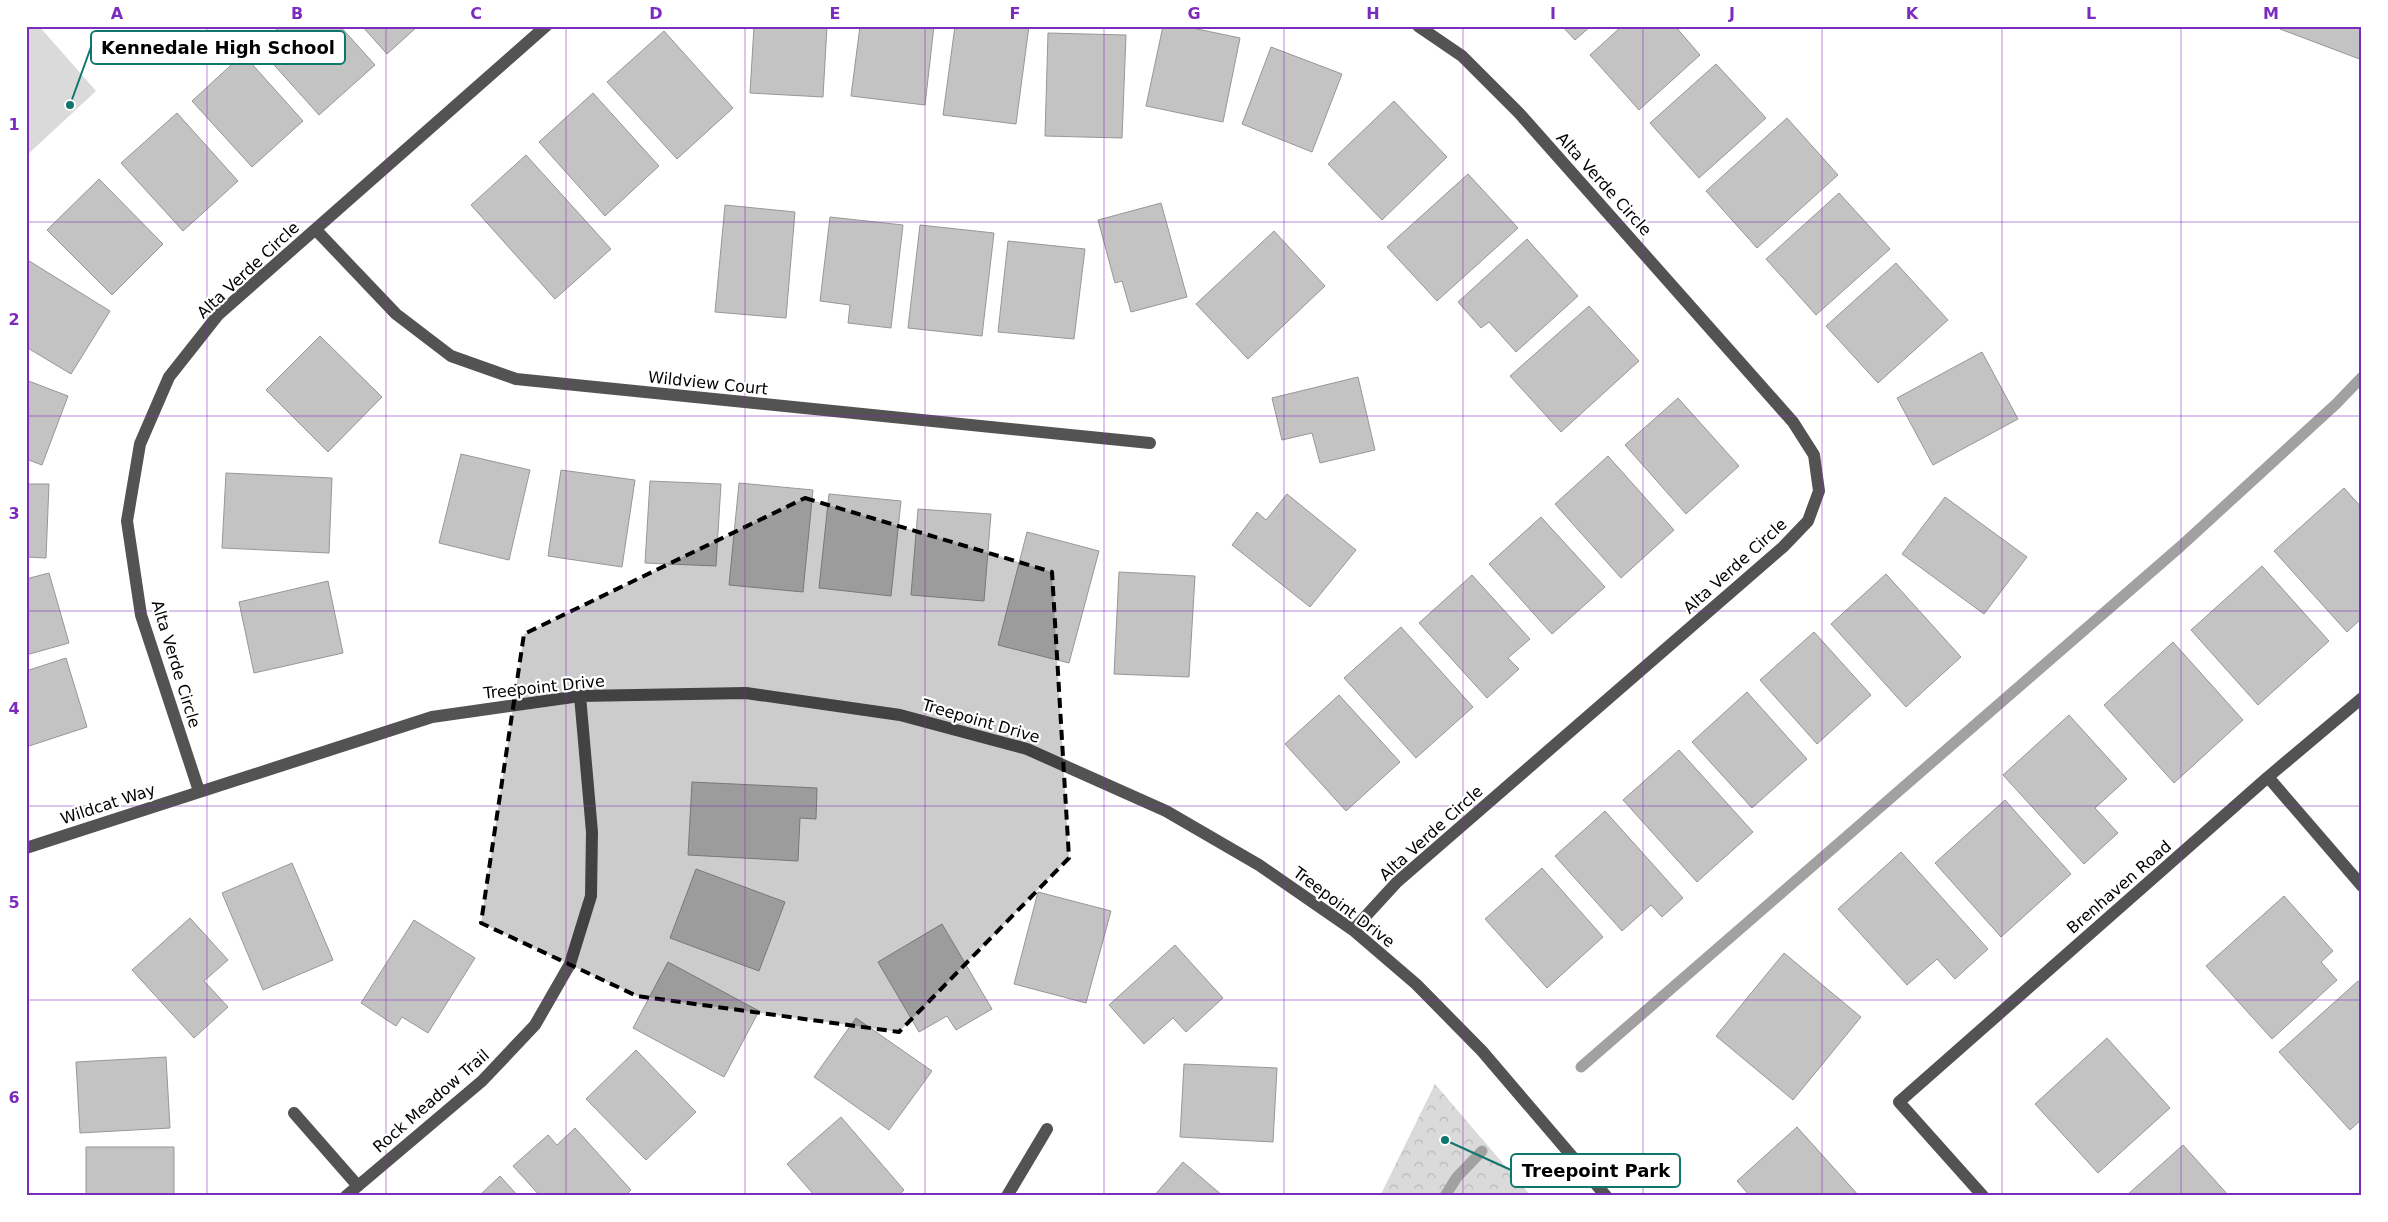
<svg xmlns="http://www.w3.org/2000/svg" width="2388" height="1222" font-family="'DejaVu Sans',sans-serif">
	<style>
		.green { fill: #dadada }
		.park { fill: url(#park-crowns) }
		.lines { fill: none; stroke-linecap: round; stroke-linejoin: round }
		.stream { stroke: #a1a1a1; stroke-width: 11 }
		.building { fill: #c3c3c3; stroke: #979797 }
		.minor { stroke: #535353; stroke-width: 12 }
		.marked { fill: #000; fill-opacity: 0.2; stroke: #000; stroke-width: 4; stroke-dasharray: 10 6; stroke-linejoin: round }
		.grid { fill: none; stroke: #7b2cbf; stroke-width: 1; stroke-opacity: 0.55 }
		.labels { text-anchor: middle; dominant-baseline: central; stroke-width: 4.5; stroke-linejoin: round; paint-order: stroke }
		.street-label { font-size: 16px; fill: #000; stroke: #fff }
		.leader { fill: none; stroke: #0f766e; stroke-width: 2 }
		.callout-dot { fill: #0f766e; stroke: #fff; stroke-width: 2 }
		.callout { fill: #fff; stroke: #0f766e; stroke-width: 2 }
		.callout-label { font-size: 18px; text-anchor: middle; font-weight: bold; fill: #000 }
		.neatline { fill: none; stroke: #7b2cbf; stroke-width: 2 }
		.grid-label { font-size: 16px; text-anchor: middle; font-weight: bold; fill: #7b2cbf }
	</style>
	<defs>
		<pattern id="park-crowns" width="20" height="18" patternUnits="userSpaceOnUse" patternTransform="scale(1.25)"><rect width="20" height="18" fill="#dadada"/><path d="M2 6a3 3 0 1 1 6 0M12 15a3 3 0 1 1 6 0" fill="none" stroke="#b9b9b9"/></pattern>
	</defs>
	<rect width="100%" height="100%" fill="#fff"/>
	<!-- green -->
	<path class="green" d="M26,26H39L96,91L26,156Z"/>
	<!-- park -->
	<path class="park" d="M1435,1084L1531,1196H1380Z"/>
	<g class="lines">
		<!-- stream -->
		<path class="stream" d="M1581,1067L2181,546L2336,404L2362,377
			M1445,1196L1457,1177L1482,1151"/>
	</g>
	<!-- building -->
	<path class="building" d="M280,26H340L375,65L319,115L258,47Z
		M362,26H418L387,54Z
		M754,26H827L823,97L750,93Z
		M860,26H934L925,105L851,96Z
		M955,26H1029L1016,124L943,115Z
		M1163,26H1183L1240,38L1223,122L1146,106Z
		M1562,26H1591L1575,40Z
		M1622,26H1675L1700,55L1639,110L1590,55Z
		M2281,26H2362V60L2280,29Z
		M664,31L733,108L677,159L607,82Z
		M1048,33L1126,35L1122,138L1045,136Z
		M1271,47L1342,74L1312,152L1242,124Z
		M243,54L303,121L252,167L192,101Z
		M1716,64L1766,118L1699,178L1650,123Z
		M593,93L659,166L605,216L539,142Z
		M1394,101L1447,157L1382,220L1328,164Z
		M177,113L238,181L183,231L121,163Z
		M1787,118L1838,175L1757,248L1706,191Z
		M526,155L611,249L555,299L471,205Z
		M1468,174L1518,228L1437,301L1387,247Z
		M99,179L163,244L112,295L47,230Z
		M1839,193L1890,249L1816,315L1766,259Z
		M1161,203L1187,297L1131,312L1122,281L1115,283L1098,220Z
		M725,205L795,212L786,318L715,312Z
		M830,217L903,225L891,328L848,323L850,305L820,301Z
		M920,225L994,233L982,336L908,328Z
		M1274,231L1325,286L1248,359L1196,304Z
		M1527,239L1578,296L1516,352L1489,322L1481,328L1458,302Z
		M1008,241L1085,249L1074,339L998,332Z
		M26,259L110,311L71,374L26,347Z
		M1896,263L1948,320L1878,383L1826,326Z
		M1589,306L1639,361L1561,432L1510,376Z
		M320,336L382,397L328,452L266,390Z
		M1982,352L2018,419L1933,465L1897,398Z
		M1358,377L1375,450L1320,463L1312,433L1282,440L1272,398Z
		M26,380L68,396L42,465L26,459Z
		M1678,398L1739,466L1686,514L1625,445Z
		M461,454L530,470L509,560L439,543Z
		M1608,456L1674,530L1621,578L1555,504Z
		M561,470L635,480L622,567L548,556Z
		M226,473L332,478L329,553L222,548Z
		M650,481L721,484L716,566L645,563Z
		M739,483L813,490L803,592L729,585Z
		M26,484H49L46,558L26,557Z
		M2344,488L2362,508V618L2347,632L2274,551Z
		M829,494L901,501L891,596L819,588Z
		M1287,494L1356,550L1310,607L1232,545L1257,512L1266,520Z
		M1945,497L2027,557L1984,614L1902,554Z
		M918,509L991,514L984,601L911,595Z
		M1541,517L1605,587L1552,634L1489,564Z
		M1027,532L1099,551L1069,663L998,645Z
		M2262,566L2329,641L2258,705L2191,630Z
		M1119,572L1195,576L1189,677L1114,674Z
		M49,573L69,643L26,655V579Z
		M1886,574L1961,657L1906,707L1831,624Z
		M1472,575L1530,639L1508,658L1519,669L1487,698L1419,623Z
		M328,581L343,653L254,673L239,602Z
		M1401,627L1473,707L1416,758L1344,678Z
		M1814,632L1871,695L1817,744L1760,680Z
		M2173,642L2243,720L2174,783L2104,705Z
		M66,658L87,727L26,747V671Z
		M1747,692L1807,759L1752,808L1692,742Z
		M1339,695L1400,762L1346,811L1285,744Z
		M2069,715L2127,779L2095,808L2118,833L2084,864L2003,775Z
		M1679,750L1753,832L1697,882L1623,800Z
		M692,782L817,788L816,819L800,818L798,861L688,855Z
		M2005,800L2071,874L2001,937L1935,863Z
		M1605,811L1683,898L1662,917L1651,905L1622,931L1555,856Z
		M1901,852L1988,949L1955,979L1937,959L1907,985L1838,909Z
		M292,863L333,960L263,990L222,893Z
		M1542,868L1603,937L1547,988L1485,919Z
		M696,869L785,902L759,971L670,938Z
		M1038,892L1111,911L1086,1003L1014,984Z
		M2284,896L2333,951L2321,962L2337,980L2272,1039L2206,966Z
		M190,918L228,960L204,981L228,1007L194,1038L132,970Z
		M414,920L475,958L428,1033L402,1017L396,1026L361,1003Z
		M942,924L992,1009L956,1030L947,1016L919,1032L878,962Z
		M1175,945L1223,998L1186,1032L1173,1018L1144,1044L1109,1005Z
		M1784,953L1861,1017L1793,1100L1716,1036Z
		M668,962L759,1011L724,1077L633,1028Z
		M2358,981L2362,985V1119L2350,1130L2279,1052Z
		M856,1018L932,1071L889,1130L814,1077Z
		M2107,1038L2170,1108L2098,1173L2035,1104Z
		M636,1050L696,1112L646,1160L586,1099Z
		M166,1057L170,1128L80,1133L76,1062Z
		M1184,1064L1277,1068L1273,1142L1180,1137Z
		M841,1117L904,1190L898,1196H815L787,1164Z
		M1797,1127L1859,1196H1750L1737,1181Z
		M575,1128L631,1190L625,1196H540L513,1166L548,1135L557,1145Z
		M2183,1145L2229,1196H2126Z
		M86,1147H174V1196H86Z
		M1183,1162L1223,1196H1154Z
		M500,1176L518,1196H479Z"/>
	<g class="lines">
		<!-- minor -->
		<path class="minor" d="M316,230L396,314L451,356L516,379L1150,443
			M2268,777L2362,886
			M199,791L141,615L127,521L140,444L169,377L218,315L546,26
			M26,848L432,717L580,696L746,693L900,715L1027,749L1166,811L1259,865L1353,930L1416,984L1482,1051L1606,1196
			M1353,930L1397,882L1783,547L1808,521L1819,491L1814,455L1793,422L1519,113L1462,56L1418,26
			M294,1113L358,1186
			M346,1196L482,1081L535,1025L570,964L591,896L592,832L580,696
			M1007,1196L1047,1129
			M1983,1196L1899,1102L2268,777L2362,698"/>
	</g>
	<!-- marked area -->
	<path class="marked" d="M805,498L1052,572L1069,858L899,1032L637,996L481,923L524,634Z"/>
	<!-- grid -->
	<path class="grid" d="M207,26V1196M386,26V1196M566,26V1196M745,26V1196M925,26V1196M1104,26V1196M1284,26V1196M1463,26V1196M1643,26V1196M1822,26V1196M2002,26V1196M2181,26V1196M26,222H2362M26,416H2362M26,611H2362M26,806H2362M26,1000H2362"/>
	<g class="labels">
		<!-- street labels -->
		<g class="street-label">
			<text transform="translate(1604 184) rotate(48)">Alta Verde Circle</text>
			<text transform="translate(248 270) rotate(-43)">Alta Verde Circle</text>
			<text transform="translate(708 383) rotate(6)">Wildview Court</text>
			<text transform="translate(1735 566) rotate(-42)">Alta Verde Circle</text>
			<text transform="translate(176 664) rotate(73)">Alta Verde Circle</text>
			<text transform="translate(544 687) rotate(-6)">Treepoint Drive</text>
			<text transform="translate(981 721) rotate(16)">Treepoint Drive</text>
			<text transform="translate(108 804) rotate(-18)">Wildcat Way</text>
			<text transform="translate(1431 833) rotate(-42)">Alta Verde Circle</text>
			<text transform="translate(2119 887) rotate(-41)">Brenhaven Road</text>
			<text transform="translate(1344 907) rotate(37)">Treepoint Drive</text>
			<text transform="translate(431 1101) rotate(-41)">Rock Meadow Trail</text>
		</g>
	</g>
	<!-- callouts -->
	<path class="leader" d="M70 105L91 47M1445 1140L1511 1170"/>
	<g class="callout-dot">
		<circle cx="70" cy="105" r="5"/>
		<circle cx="1445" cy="1140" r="5"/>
	</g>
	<g class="callout">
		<rect x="91" y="31" width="254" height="33" rx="5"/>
		<rect x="1511" y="1154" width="169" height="33" rx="5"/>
	</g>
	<g class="callout-label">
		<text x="218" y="54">Kennedale High School</text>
		<text x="1596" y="1177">Treepoint Park</text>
	</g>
	<!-- border -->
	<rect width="2388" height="1222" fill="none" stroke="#ffffff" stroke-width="55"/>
	<rect x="28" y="28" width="2332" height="1166" class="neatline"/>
	<g class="grid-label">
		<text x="117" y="19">A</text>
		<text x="297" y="19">B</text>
		<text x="476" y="19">C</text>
		<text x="656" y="19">D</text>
		<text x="835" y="19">E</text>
		<text x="1015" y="19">F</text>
		<text x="1194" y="19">G</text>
		<text x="1373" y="19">H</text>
		<text x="1553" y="19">I</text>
		<text x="1732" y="19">J</text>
		<text x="1912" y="19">K</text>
		<text x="2091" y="19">L</text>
		<text x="2271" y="19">M</text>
		<text x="14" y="130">1</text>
		<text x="14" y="325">2</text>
		<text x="14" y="519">3</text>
		<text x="14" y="714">4</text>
		<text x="14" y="908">5</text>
		<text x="14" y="1103">6</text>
	</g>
</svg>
